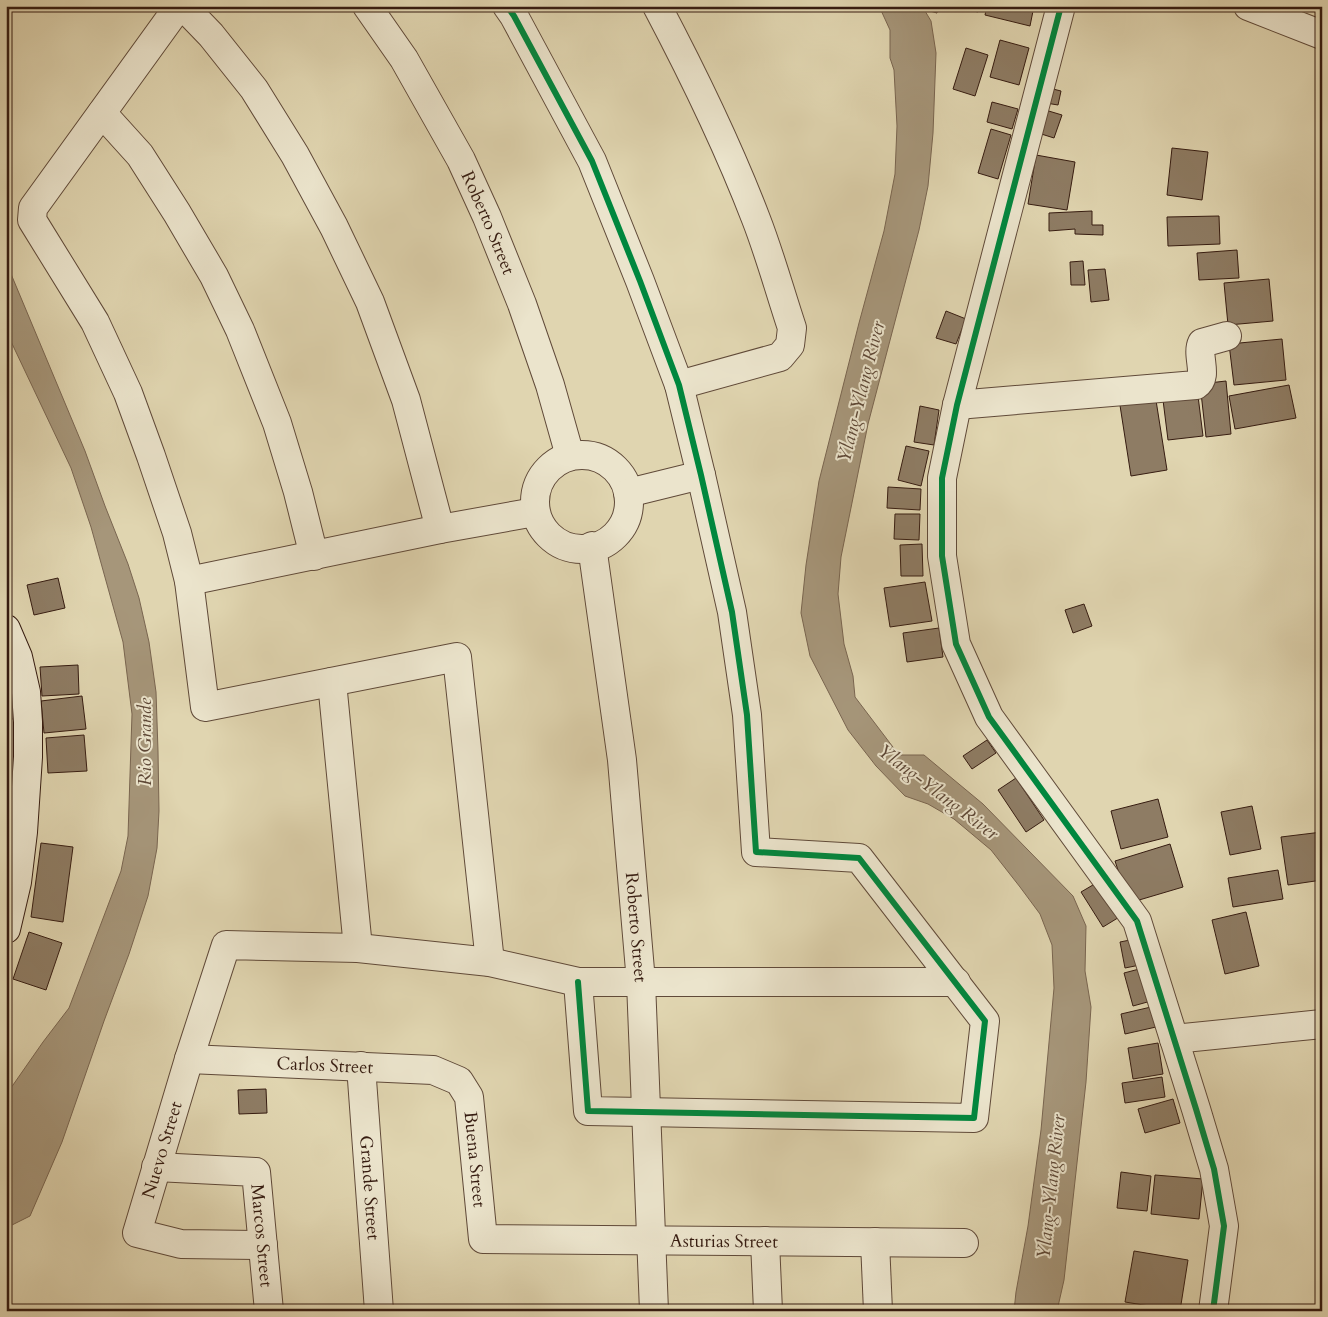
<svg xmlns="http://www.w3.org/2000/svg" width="1328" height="1317" font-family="Cardo,serif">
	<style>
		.water { fill: #a6967a; stroke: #796550 }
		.building { fill: #8e7c64; stroke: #361c11 }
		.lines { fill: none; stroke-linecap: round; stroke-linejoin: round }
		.minor-casing { stroke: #604a39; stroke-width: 30 }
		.tertiary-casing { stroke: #604a39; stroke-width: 30 }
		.secondary-casing { stroke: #361c11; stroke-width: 30 }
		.minor { stroke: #ebe4cc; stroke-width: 28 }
		.tertiary { stroke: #ebe4cc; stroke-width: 28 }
		.secondary { stroke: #ebe4cc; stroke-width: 28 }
		.cycleway-casing { stroke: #ebe4cc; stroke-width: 9 }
		.cycleway { stroke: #00873e; stroke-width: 6 }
		.labels { text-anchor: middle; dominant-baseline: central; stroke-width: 4; stroke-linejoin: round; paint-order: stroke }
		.street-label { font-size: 18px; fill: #361c11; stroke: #ebe4cc }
		.water-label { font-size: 19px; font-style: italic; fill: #5d4736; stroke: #ebe4cc }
	</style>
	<rect width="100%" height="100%" fill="#e0d5b0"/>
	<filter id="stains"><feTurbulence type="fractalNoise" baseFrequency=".004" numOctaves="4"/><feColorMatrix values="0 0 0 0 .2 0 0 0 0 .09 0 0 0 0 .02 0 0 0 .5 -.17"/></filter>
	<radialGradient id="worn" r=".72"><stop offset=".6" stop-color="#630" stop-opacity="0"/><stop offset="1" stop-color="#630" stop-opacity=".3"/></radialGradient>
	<!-- water -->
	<path class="water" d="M879,6H922L931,21L936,53L933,133L928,186L919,230L868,424L841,557L838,594L844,644L853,676L855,697L899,755H924L983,804L1073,896L1086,926L1085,971L1091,1007L1086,1082L1064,1280L1057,1311H1014L1016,1292L1028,1226L1041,1130L1054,988L1052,945L1040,914L1020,887L991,850L954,819L928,804L905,796L876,766L848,730L810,656L801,613L806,565L819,481L859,323L884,231L895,174L897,126L894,70L890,58V30Z
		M6,262L85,451L105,506L128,564L139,598L149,642L156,692L158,751L159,811L157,848L148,896L129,954L104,1021L62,1142L30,1216L6,1228V1095L43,1042L69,1008L121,871L128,836L132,714L123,642L91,527L71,468L6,331Z"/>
	<!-- building -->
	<path class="building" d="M913,6H938L937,13Z
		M949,6H979L978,12Z
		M987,6H1034L1030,26L985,15Z
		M1000,40L1029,48L1019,85L990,77Z
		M966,48L988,55L975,96L953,89Z
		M1049,88L1061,91L1058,105L1046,103Z
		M992,102L1018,109L1012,129L987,122Z
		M1042,109L1062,115L1054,138L1035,132Z
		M991,129L1011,135L998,179L978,173Z
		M1172,148L1208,152L1202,200L1167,195Z
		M1036,155L1075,162L1067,210L1028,204Z
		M1092,211V225H1103V235L1075,234V229L1049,231V213Z
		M1219,216L1220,244L1168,246L1167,217Z
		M1237,250L1239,278L1199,280L1197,253Z
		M1083,261L1085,285H1071L1070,262Z
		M1105,269L1109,300L1091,302L1088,270Z
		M1269,279L1273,321L1228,325L1224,283Z
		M946,311L966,319L956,344L936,338Z
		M1282,339L1286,380L1234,385L1229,344Z
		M1226,381L1231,434L1206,437L1200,384Z
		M1289,385L1296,418L1235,429L1229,396Z
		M1155,394L1167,470L1131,476L1119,399Z
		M1198,396L1203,436L1168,440L1163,400Z
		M920,406L939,410L934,445L914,442Z
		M906,446L929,451L921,486L898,480Z
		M888,487L921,489L920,510L887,508Z
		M895,514H920L919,540L894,539Z
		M922,544L923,576H901L900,545Z
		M58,578L65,608L34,615L27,585Z
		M925,582L932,621L890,627L884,588Z
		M1084,604L1092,626L1073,633L1065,610Z
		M939,628L943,657L907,662L903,633Z
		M6,661H16V719H6Z
		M78,665L79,694L42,696L40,667Z
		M82,696L86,729L44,733L41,701Z
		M84,735L87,771L48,773L46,738Z
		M987,740L996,753L972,769L963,756Z
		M1016,778L1044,820L1026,832L998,790Z
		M1158,799L1168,837L1121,849L1111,811Z
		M1252,806L1261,849L1230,855L1221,812Z
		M1322,832V880L1288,885L1281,837Z
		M41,843L73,847L63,922L31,917Z
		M1170,844L1183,887L1129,903L1115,861Z
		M1278,870L1283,899L1233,907L1228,878Z
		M1098,882L1121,916L1103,927L1081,892Z
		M1246,912L1259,966L1225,974L1212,920Z
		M29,932L62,943L46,990L13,979Z
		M1135,939L1140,965L1125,968L1120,942Z
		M1143,968L1151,1001L1133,1006L1124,973Z
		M1151,1007L1156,1027L1125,1034L1121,1014Z
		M1158,1043L1163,1074L1133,1079L1128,1048Z
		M1162,1077L1165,1097L1125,1103L1122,1083Z
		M266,1089L267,1113L239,1114L238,1090Z
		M1173,1099L1180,1123L1145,1133L1138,1109Z
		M1121,1172L1151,1176L1147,1211L1117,1208Z
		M1155,1175L1203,1179L1199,1219L1151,1214Z
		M1134,1251L1188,1260L1180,1311L1125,1302Z"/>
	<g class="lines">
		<!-- minor casing -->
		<g class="minor-casing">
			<g id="minor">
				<path d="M179,6L33,208L32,220L95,322L128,393L151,456L177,533L189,581L205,707L457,657L490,962"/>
				<path d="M183,6L211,35L254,89L295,155L334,227L370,302L406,400L440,529"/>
				<path id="s1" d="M367,6L404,59L461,160L487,217L522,304L550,385L570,456"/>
				<path d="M507,6L514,16L592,161L640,281L679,385L701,475L732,612L747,715L756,852L859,858L985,1021L974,1118L588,1111L578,982"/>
				<path d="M657,6C694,76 728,146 756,219C770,255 780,292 792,328L790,345L780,357L679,385"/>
				<path d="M1248,6L1322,35"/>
				<path d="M102,113L140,155L177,213L214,276L240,330L277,423L298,492L314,556"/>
				<path d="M957,405L1196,385C1209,377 1196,355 1202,343L1227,336"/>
				<circle cx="582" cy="502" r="47"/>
				<path d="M628,493L701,475"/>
				<path id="s2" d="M592,546L622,760L641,982L654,1311"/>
				<path d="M189,581L440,529L535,512"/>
				<path d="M332,682L358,948"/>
				<path d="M1174,1039L1322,1024"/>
				<path id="s3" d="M189,1059L433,1070L459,1081L469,1097L483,1239L964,1243"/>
				<path id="s4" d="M361,1066L379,1311"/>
				<path id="s5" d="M156,1167L256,1172L269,1311"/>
				<path d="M765,1241L768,1311"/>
				<path d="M875,1242L878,1311"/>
				<path id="s6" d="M263,1245L181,1244L137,1233L189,1059L226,945L358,948L490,962L578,982H956"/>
			</g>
		</g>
		<!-- tertiary casing -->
		<g class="tertiary-casing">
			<path id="tertiary" d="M1061,6L957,405L942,478V556L956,644L989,717L1137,921L1196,1109L1214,1169L1224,1226L1213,1311"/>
		</g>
		<!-- secondary casing -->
		<g class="secondary-casing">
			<path id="secondary" d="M6,629L18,657L26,692L28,722V757L23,832L17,882L6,929"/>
		</g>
		<!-- minor -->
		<use href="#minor" class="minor"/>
		<!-- tertiary -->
		<use href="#tertiary" class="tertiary"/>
		<!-- secondary -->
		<use href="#secondary" class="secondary"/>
		<!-- cycleway casing -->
		<g class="cycleway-casing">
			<path id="cycleway" d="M507,6L514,16L592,161L640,281L679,385L701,475L732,612L747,715L756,852L859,858L985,1021L974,1118L588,1111L578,982
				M1061,6L957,405L942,478V556L956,644L989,717L1137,921L1196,1109L1214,1169L1224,1226L1213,1311"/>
		</g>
		<!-- cycleway -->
		<use href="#cycleway" class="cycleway"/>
	</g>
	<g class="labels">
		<!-- street labels -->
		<g class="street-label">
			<text stroke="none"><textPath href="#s1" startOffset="249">Roberto Street</textPath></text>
			<text stroke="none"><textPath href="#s2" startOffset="384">Roberto Street</textPath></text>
			<text stroke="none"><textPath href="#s3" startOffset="136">Carlos Street</textPath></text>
			<text stroke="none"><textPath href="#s6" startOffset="214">Nuevo Street</textPath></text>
			<text stroke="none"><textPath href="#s3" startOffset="354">Buena Street</textPath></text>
			<text stroke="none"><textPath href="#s4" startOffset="122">Grande Street</textPath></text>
			<text stroke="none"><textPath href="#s5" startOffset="164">Marcos Street</textPath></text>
			<text stroke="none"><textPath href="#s3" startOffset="675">Asturias Street</textPath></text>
		</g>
		<!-- water labels -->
		<g class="water-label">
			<text transform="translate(861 392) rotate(-76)">Ylang-Ylang River</text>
			<text transform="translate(145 742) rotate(-90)">Rio Grande</text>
			<text transform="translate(938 792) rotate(37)">Ylang-Ylang River</text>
			<text transform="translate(1051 1187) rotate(-84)">Ylang-Ylang River</text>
		</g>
	</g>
	<!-- margin -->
	<rect width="1328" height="1317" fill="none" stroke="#e0d5b0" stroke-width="25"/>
	<rect x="8" y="8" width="1313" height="1302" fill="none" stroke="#361c11" stroke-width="2.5"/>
	<rect x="12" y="12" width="1303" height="1292" fill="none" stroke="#361c11"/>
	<rect width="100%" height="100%" filter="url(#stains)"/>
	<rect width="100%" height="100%" fill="url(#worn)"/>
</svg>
